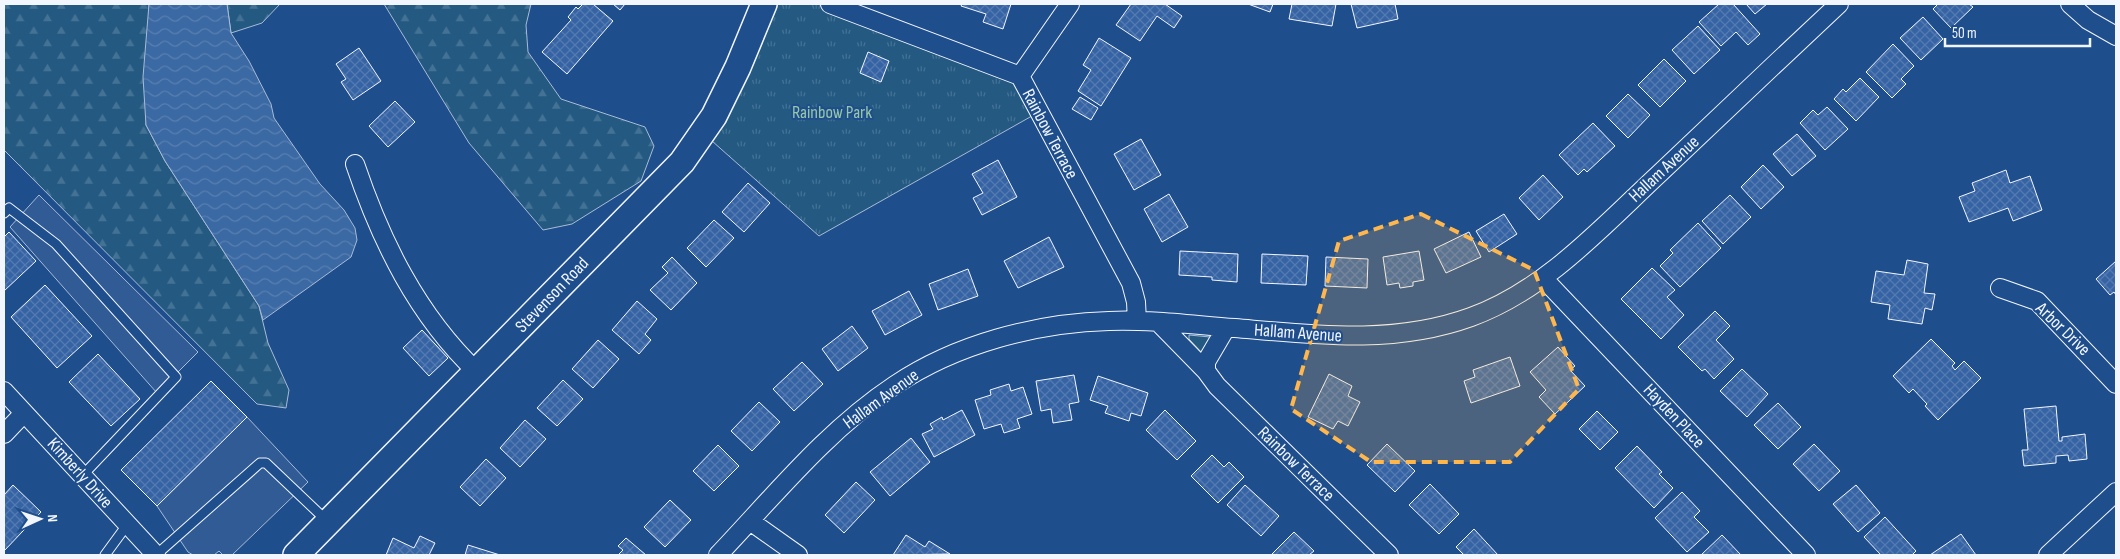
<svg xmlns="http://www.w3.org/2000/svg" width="2120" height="559" font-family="'Sofia Sans Condensed',sans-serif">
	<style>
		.grass { fill: #245a82; stroke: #a8bbd7 }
		.forest { fill: url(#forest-firs); stroke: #a8bbd7 }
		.park { fill: url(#park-tufts); stroke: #a8bbd7 }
		.parking { fill: #305b95; stroke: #a8bbd7 }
		.water { fill: url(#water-waves); stroke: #a8bbd7 }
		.building { fill: url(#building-cross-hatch); stroke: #f2f6ff }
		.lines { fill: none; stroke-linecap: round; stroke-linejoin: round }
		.service-casing { stroke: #f2f6ff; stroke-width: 11 }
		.minor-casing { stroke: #f2f6ff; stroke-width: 20 }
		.secondary-casing { stroke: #f2f6ff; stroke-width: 28 }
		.service { stroke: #1f4e8c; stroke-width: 9 }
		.minor { stroke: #1f4e8c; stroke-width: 18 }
		.secondary { stroke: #1f4e8c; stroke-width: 25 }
		.marked { fill: #ffb74d; fill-opacity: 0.2; stroke: #ffb74d; stroke-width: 4; stroke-dasharray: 10 6; stroke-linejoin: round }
		.labels { text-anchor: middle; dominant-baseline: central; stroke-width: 4; stroke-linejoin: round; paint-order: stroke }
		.park-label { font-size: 18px; fill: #97c8a6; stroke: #1f4e8c }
		.street-label { font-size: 18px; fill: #f2f6ff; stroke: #1f4e8c }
	</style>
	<defs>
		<pattern id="forest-firs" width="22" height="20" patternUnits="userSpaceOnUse" patternTransform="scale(1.25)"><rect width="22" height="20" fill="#245a82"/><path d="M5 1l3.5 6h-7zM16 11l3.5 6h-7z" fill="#447295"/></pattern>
		<pattern id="park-tufts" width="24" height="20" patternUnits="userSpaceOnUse" patternTransform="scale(1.25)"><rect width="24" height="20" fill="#245a82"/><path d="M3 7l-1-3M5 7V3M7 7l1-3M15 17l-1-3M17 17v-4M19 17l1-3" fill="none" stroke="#447295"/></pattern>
		<pattern id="water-waves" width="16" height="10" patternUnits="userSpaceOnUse" patternTransform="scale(1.25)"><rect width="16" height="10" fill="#3b69a3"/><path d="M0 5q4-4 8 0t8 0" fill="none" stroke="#587fb1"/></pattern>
		<pattern id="building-cross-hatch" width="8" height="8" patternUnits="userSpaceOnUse" patternTransform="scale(1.25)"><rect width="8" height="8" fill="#3563a3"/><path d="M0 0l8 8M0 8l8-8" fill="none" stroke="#537ab1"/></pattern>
	</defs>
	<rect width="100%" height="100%" fill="#1f4e8c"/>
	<!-- grass -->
	<path class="grass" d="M1189,335L1210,337L1211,338L1202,353L1189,339Z"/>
	<!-- forest -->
	<path class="forest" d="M4,4H149L146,125L165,161L259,306L268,343L289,390L286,408L257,404L4,150Z
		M227,4H280L262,23L231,33Z
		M384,4H531L526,25L528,52L561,99L645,127L654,146L641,181L572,224L543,230L469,143Z"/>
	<!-- park -->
	<path class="park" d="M764,4H830L1020,76L1039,112L819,236L703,133Z"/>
	<!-- parking -->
	<path class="parking" d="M39,195L198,352L157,393L10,227Z
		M247,417L308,482L232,555H223L219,551L214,555H193L188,552L157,506Z"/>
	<!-- water -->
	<path class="water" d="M149,4H227L231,33L249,61L271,104L274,118L320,184L344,210L355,228L357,240L351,257L263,320L259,306L165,161L146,125L143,77Z"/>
	<!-- building -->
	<path class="building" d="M583,4H593L613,21L567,74L542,52L571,20L568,17L576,7L578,9Z
		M613,4H625L620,10Z
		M962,4H1011L1003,29L983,22L986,14L961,6Z
		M1131,4H1165L1182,16L1174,28L1157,16L1140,41L1116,25Z
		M1248,4H1273L1270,12Z
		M1292,4H1336L1332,26L1289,19Z
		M1351,4H1395L1398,19L1357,28Z
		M1719,4H1733L1760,34L1748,45L1736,32L1721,46L1699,22Z
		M1746,4H1767L1755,14Z
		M1938,4H1969L1973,7L1951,28L1933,9Z
		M1923,17L1943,39L1921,60L1900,38Z
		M1698,26L1720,50L1694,74L1672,50Z
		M1099,38L1131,58L1101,106L1078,91L1091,70L1083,65Z
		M1893,44L1914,66L1901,79L1906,84L1892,98L1866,72Z
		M359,48L381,81L353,100L341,82L346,79L336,64Z
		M868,52L889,61L881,82L860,73Z
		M1664,59L1686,81L1660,107L1638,85Z
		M1860,78L1879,97L1856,121L1834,99L1843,89L1846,92Z
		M1628,94L1650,115L1628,138L1606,116Z
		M1080,97L1098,108L1091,120L1072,109Z
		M395,101L415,122L388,147L369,126Z
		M1827,107L1848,129L1825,150L1800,123L1813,110L1818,115Z
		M1593,123L1615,146L1587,172L1584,169L1578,175L1559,155Z
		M1797,134L1816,156L1792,176L1773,154Z
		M1141,139L1161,175L1134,190L1114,154Z
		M998,160L1017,197L982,215L973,198L983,193L972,174Z
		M1763,165L1784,187L1761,209L1741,187Z
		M2006,170L2010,183L2030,176L2042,210L2013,221L2008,208L1969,222L1959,197L1975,191L1972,183Z
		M1543,175L1563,197L1539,220L1519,198Z
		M748,183L770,203L744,232L722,212Z
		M1169,194L1188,227L1162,242L1144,209Z
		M1730,195L1751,217L1723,244L1702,221Z
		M1504,214L1517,234L1489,252L1476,231Z
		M714,220L734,238L706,267L687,248Z
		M1698,223L1721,248L1680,287L1660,266L1673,253L1670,250Z
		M9,232L36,261L4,291V237Z
		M1469,232L1481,257L1446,273L1434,249Z
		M1049,237L1064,267L1018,288L1004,261Z
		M1180,251L1238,254L1237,282L1212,280V277L1179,275Z
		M1419,251L1424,280L1413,282V286L1400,288L1399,283L1387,285L1383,257Z
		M1262,254L1308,256L1306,285L1261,283Z
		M672,257L697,283L671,310L650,290L668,273L662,267Z
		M1326,257L1368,259L1367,288L1325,286Z
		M1907,260L1928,264L1924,293L1935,294L1932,310L1925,308L1922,324L1888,319L1890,305L1871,302L1876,271L1904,275Z
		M2116,261V295L2114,292L2110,295L2096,279Z
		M1652,268L1675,290L1667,297L1684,315L1661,339L1621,299Z
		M968,269L978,296L938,310L929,284Z
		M45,285L92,336L57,368L11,317Z
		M909,291L922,315L885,335L872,311Z
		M637,301L657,319L645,334L651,340L639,354L612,330Z
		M1715,311L1730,326L1716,340L1734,359L1714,379L1705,369L1702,371L1678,347Z
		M852,326L868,348L838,371L822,349Z
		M422,330L448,358L429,376L403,348Z
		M1931,339L1955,363L1952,366L1955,370L1964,361L1981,378L1938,420L1925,406L1927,404L1913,389L1909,393L1893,376Z
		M598,340L619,359L593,388L572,369Z
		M1558,347L1575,366L1570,370L1585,386L1555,414L1539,397L1546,390L1530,372Z
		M98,354L140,399L111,426L69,382Z
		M1510,357L1520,386L1471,403L1464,381L1475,377L1473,370Z
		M802,362L823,384L794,411L773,389Z
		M1742,369L1768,394L1747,417L1720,391Z
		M1329,374L1352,386L1348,396L1360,402L1348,426L1338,421L1333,429L1308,417Z
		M1074,375L1079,402L1069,404L1072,420L1053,423L1051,409L1041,411L1036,381Z
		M1098,376L1148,393L1141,416L1131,413L1129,421L1105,413L1108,406L1090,400Z
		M563,380L583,399L557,426L537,408Z
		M211,381L247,417L157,506L121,470Z
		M1009,384L1011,391L1023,387L1032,414L1017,419L1020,428L1004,433L1001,424L984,429L975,400L991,395L990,390Z
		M759,402L780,422L752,451L731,431Z
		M1778,403L1801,427L1778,449L1754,425Z
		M2056,406L2059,441H2062V437L2085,434L2087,459L2069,461L2068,455L2056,456V463L2024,466L2022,450H2028L2024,409Z
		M962,410L975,435L934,457L922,434L933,429L930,424L942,417L943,420Z
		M1165,410L1196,441L1177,460L1146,430Z
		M1597,411L1618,432L1600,450L1579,429Z
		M525,420L546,439L520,467L500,448Z
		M911,438L930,462L890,496L870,472Z
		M1387,444L1415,471L1395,492L1367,465Z
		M1814,444L1840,471L1819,491L1793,464Z
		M718,445L739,466L714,491L693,471Z
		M1637,446L1662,472L1659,474L1673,488L1654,508L1615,468Z
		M1212,455L1224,467L1229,462L1244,477L1218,503L1191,476Z
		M486,459L506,478L480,506L460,487Z
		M856,482L875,500L844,533L825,515Z
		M1430,484L1459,514L1439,534L1409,505Z
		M13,485L41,512L4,551V495Z
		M1245,485L1279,516L1261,536L1227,505Z
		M1856,485L1880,513L1858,532L1833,504Z
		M1682,492L1700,511L1694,517L1709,532L1687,552L1655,518Z
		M670,500L691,520L665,547L644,527Z
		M1885,517L1916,551L1912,555H1881L1864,537Z
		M1474,529L1498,555H1464L1456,547Z
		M1294,532L1314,551L1309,555H1271Z
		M1961,534L1976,555H1930Z
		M906,535L925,547L929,541L950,554L893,555Z
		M1722,535L1741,555H1701Z
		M420,536L435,543L429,555H386L393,538L414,548Z
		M626,538L646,555H618L623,550L618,546Z
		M468,545L500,555H465Z"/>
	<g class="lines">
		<!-- service casing -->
		<g class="service-casing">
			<path id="service" d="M4,213L9,208L56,244L176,377L82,476
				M105,555L127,525
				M156,555L260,463H266L327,521"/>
		</g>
		<!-- minor casing -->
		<g class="minor-casing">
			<path id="minor" d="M830,4L1020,76L1131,283L1136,302L1137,321
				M2070,4L2088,20L2116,36
				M1020,76L1070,4
				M355,164C381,241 417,315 477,372
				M1543,278L1806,555
				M2000,288L2037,301L2116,384
				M1159,323L1206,371L1217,386L1389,555
				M1206,371V362L1226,328
				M4,391L156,555
				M4,434L24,413
				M750,521L798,555
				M718,555C774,496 827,430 895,385C956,344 1036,323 1109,321C1150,319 1193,325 1235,328C1315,335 1394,345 1471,317C1546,290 1604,225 1660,173C1720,116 1779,60 1839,4
				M2048,555L2116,492"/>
		</g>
		<!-- secondary casing -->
		<g class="secondary-casing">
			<path id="secondary" d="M296,555L682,162L714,116L738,67L764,4"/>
		</g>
		<!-- service -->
		<use href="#service" class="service"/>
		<!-- minor -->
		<use href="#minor" class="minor"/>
		<!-- secondary -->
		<use href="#secondary" class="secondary"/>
	</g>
	<!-- marked area -->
	<path class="marked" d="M1421,214L1534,270L1579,389L1510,462H1371L1291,409L1339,241Z"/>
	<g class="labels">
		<!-- park labels -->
		<g class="park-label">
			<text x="832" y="112">Rainbow Park</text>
		</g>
		<!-- street labels -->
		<g class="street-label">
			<text transform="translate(1050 134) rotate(62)">Rainbow Terrace</text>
			<text transform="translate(1664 169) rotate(-43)">Hallam Avenue</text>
			<text transform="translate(552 295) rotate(-46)">Stevenson Road</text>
			<text transform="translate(2063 329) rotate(44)">Arbor Drive</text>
			<text transform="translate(1298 333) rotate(4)">Hallam Avenue</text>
			<text transform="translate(881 399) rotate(-36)">Hallam Avenue</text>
			<text transform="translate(1674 416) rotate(47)">Hayden Place</text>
			<text transform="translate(1296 464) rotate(44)">Rainbow Terrace</text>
			<text transform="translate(80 473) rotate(48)">Kimberly Drive</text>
		</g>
	</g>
	<!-- border -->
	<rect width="2120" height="559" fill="none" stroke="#f2f6ff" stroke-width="10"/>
	<!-- north arrow -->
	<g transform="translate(40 519) rotate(87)" stroke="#1f4e8c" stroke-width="4" paint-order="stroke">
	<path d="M0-4L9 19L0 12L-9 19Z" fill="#f2f6ff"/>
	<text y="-8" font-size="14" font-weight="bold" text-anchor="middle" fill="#f2f6ff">N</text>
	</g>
	<!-- scale -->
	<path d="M1945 38v8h145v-8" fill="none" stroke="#f2f6ff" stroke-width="2.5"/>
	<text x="1952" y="38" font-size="15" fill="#f2f6ff" stroke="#1f4e8c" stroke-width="4" paint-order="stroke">50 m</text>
</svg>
